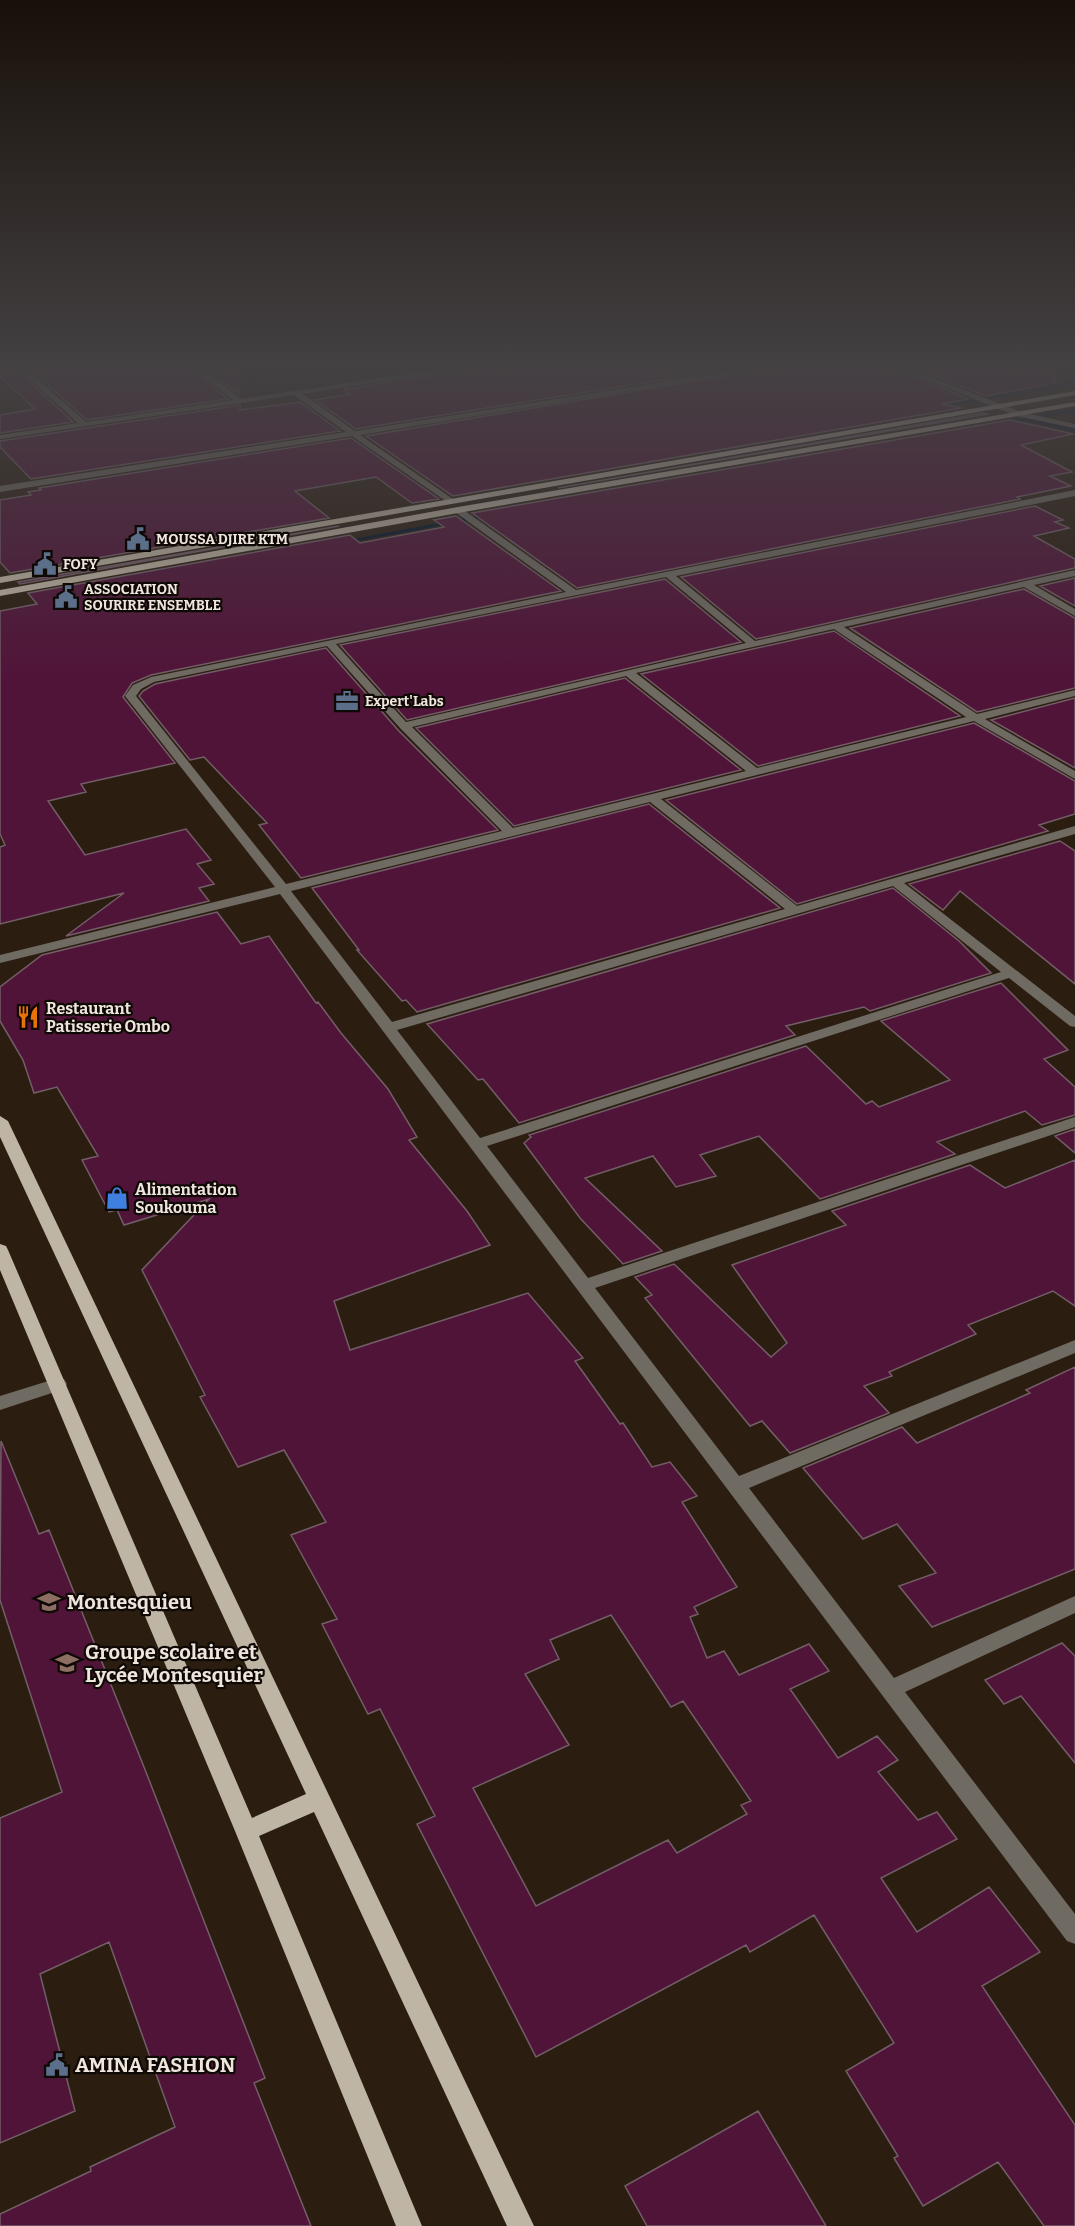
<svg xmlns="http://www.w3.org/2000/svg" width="1075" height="2226" font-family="Bitter,serif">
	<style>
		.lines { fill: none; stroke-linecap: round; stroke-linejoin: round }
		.stream { fill: #00142c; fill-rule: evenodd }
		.building { fill: #511439; stroke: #735e68; stroke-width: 1.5; fill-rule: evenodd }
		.minor { fill: #6f6a62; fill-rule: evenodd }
		.major { fill: #bfb5a4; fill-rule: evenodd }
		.labels { text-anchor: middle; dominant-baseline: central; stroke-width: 4.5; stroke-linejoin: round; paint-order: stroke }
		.far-poi-label { font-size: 14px; font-weight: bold; fill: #eee5dd; stroke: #0f0905; text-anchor: start }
		.poi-label { font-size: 16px; font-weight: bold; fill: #eee5dd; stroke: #0f0905; text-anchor: start }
		.near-poi-label { font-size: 20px; font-weight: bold; fill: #eee5dd; stroke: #0f0905; text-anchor: start }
	</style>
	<rect width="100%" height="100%" fill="#2b1e11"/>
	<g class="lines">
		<!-- stream -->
		<path class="stream" d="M1075,381V385L932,409L929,407Z
			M1075,408V412L1034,419L1075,429V433L1026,421L996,426L993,424Z
			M492,513L496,515L494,516L341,544L337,542Z"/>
	</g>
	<!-- building -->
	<path class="building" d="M0,367H14L73,422L0,433V415L35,409L0,376Z
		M28,367H190L228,399L87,420Z
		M204,367H237L239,395Z
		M475,367H663L681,377L356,429L315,400L349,394L343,390Z
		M681,367H742L697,375Z
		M778,367H893L968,399L942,404L961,408L453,496L366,436Z
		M912,367H1054L1055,383L986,396Z
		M300,402L340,431L31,479L0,447V441L240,405V410Z
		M983,413L988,414L558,488Z
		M1010,420L1073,434L1021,445L1072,472L1050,476L1071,486L1017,497L1020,499L577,588L472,513Z
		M351,438L439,499L412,503L376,477L295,491L329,518L10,573L0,562V500L31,495L28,492L41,490L39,488Z
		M1035,506L1063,520L1055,522L1069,528L1034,536L1075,559V568L756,639L681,577Z
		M456,516L561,591L151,675L132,683L123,697L175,763L81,784L86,792L48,801L85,855L186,829L211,860L197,864L214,884L199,888L209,901L66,936L124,893L0,924V847L5,845L0,834V611L37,604L28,593L350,535L360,543L444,527L434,520Z
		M339,526L20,584L18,582Z
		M1075,578V606L1040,586Z
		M665,579L741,642L407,720L340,645Z
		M1024,589L1075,618V688L977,712L850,628Z
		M834,631L960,716L758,766L641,674Z
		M326,648L398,730L498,830L301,878L259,825L267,823L204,757L190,760L139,696L143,691L155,684Z
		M625,678L741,770L514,826L416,728Z
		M1075,698V768L991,720Z
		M974,723L1075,781V814L1039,825L1048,831L797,904L666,800Z
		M649,804L780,908L417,1012L406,1000L402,1001L357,950H359L312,888Z
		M1060,841L1075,851V984L960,891L943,910L909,884Z
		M893,888L959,941L991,973L870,1011L864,1007L786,1026L795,1035L519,1123L483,1079L478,1080L427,1024Z
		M217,912L241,944L269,936L316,1003L318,1002L341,1033L388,1089L417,1137L409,1140L467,1211L490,1245L334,1301L350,1350L528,1293L583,1358L575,1361L620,1424L623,1423L652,1467L670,1462L697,1496L682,1502L737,1587L694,1607L698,1614L690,1617L707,1658L724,1651L739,1675L809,1644L829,1671L790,1689L838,1758L877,1736L898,1760L878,1772L918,1820L937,1812L957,1839L881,1878L917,1932L989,1887L1040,1952L982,1986L1075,2125V2226H1044L998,2162L923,2206L894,2158L898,2156L846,2071L894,2043L814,1915L750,1952L746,1945L536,2057L417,1824L435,1816L380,1709L368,1714L322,1624L337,1619L291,1535L326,1522L284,1450L238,1467L200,1397L205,1395L142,1270L209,1199L124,1225L117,1210L109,1212L82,1160L98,1156L57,1087L34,1093L23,1060L0,1021V987L42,955ZM611,1615L671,1707L683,1701L751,1801L741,1805L747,1814L677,1853L668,1840L536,1906L473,1788L569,1745L525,1674L559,1659L550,1640Z
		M1001,983L1068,1050L1044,1059L1075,1087V1115L1042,1125L1025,1111L937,1142L955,1154L820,1199L759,1136L700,1155L716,1176L676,1187L653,1156L585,1178L662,1251L623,1264L580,1218L524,1143L531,1137L529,1135L806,1046L866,1104L872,1101L879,1107L950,1080L881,1021Z
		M1075,1129V1153L1055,1136Z
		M1075,1160V1306L1053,1291L968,1325L976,1334L889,1372L892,1376L864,1386L889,1413L790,1453L762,1421L750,1426L645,1298L652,1295L635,1277L674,1264L771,1357L787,1343L732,1265L846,1225L832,1211L970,1165L1005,1188Z
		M1075,1367V1569L932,1627L899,1586L936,1573L897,1524L863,1539L803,1468L902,1427L917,1443L1030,1393L1026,1390Z
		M1,1441L39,1534L49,1530L144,1767L265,2078L254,2083L311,2226H0V2214L91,2171L90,2167L175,2127L109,1942L40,1974L75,2111L0,2143V1818L62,1792L0,1600Z
		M1062,1643L1075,1656V1763L1021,1696L1004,1704L985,1680Z
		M758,2111L826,2226H647L625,2186Z"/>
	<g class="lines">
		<!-- minor -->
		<path class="minor" d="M16,367H24L86,422L233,400L192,367H200L241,399L453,367H473L303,394L355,431L688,378L665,367H675L697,377L757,367H776L360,435L453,499V503L450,504L352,436L0,492V486L346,432L294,395L0,439V435L78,423Z
			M895,367H905L1021,412L1075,424V428L1016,416Z
			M1075,490V496L676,576L755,641L1075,570V576L1034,585L1075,609V616L1024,587L844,627L977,714L1075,690V696L985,719L1075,771V779L974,721L661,799L797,906L1075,826V834L904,883L1075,1016V1027L1070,1026L1009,978L487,1146L588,1278L1075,1117V1127L595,1288L739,1476L1075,1340V1353L749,1488L894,1678L1075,1596V1613L905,1692L1075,1914V1944L1067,1941L280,894L0,963V955L275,887L125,696L133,685L151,677L566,592L455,512V508H461L576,590ZM666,577L746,643L406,722L336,644ZM834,629L966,717L757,768L636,673ZM327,646L400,728L502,831L286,884L136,696L141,689L154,682ZM626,676L746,771L513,828L412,727ZM650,802L785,909L392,1022L291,891ZM893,886L1001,972L480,1138L397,1030Z
			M58,1378L64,1379L67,1384L64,1389L0,1410V1396Z"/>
		<!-- major -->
		<path class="major" d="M1075,391V395L0,583V577Z
			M1075,402V406L458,513L0,596V590L458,507Z
			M0,1116L8,1121L534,2226H507L314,1812L259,1836L422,2226H396L235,1831L0,1270V1244L6,1246L8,1250L252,1818L306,1794L0,1137Z"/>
	</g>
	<!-- sky -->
	<linearGradient id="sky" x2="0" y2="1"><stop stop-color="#181009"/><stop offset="0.54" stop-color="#444143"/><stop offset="1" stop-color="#444143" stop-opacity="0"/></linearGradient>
	<rect width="1075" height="679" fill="url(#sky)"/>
	<!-- icons -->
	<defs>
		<g id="civic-bare" transform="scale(1.8)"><path d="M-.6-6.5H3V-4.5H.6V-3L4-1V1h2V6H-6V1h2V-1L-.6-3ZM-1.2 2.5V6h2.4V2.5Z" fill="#5c6f8a" stroke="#0f0905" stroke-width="2.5" paint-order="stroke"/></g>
		<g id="office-bare" transform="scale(1.8)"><path d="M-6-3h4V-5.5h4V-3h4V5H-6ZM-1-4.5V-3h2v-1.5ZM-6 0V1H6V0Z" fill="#5c6f8a" stroke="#0f0905" stroke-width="2.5" paint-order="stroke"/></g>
		<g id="restaurant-bare" transform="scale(1.8)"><path d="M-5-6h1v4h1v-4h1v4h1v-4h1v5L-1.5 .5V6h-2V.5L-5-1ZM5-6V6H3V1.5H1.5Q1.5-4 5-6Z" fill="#e8710a" stroke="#0f0905" stroke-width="2.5" paint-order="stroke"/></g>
		<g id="shop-bare" transform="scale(1.8)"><path d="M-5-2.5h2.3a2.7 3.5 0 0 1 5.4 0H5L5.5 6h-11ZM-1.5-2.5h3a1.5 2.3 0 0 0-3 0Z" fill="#3f7fe0" stroke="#0f0905" stroke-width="2.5" paint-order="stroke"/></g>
		<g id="school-bare" transform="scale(1.8)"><path d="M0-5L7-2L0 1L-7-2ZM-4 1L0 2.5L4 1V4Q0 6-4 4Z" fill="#8d6e63" stroke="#0f0905" stroke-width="2.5" paint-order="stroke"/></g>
	</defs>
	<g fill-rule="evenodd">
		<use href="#civic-bare" x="138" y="539"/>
		<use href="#civic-bare" x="45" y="564"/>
		<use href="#civic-bare" x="66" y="597"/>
		<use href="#office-bare" x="347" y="701"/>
		<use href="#restaurant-bare" x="28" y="1017"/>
		<use href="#shop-bare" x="117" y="1198"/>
		<use href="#school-bare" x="49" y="1602"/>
		<use href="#school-bare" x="67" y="1663"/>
		<use href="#civic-bare" x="57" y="2065"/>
	</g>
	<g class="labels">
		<!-- far-poi labels -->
		<g class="far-poi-label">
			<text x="156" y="539">MOUSSA DJIRE KTM</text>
			<text x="63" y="564">FOFY</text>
			<text x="84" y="589">ASSOCIATION<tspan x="84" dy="16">SOURIRE ENSEMBLE</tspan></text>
			<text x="365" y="701">Expert'Labs</text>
		</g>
		<!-- poi labels -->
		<g class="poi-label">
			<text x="46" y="1008">Restaurant<tspan x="46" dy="18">Patisserie Ombo</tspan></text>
			<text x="135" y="1189">Alimentation<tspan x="135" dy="18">Soukouma</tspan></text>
		</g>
		<!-- near-poi labels -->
		<g class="near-poi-label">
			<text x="67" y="1602">Montesquieu</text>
			<text x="85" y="1652">Groupe scolaire et<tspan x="85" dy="23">Lycée Montesquier</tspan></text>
			<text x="75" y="2065">AMINA FASHION</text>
		</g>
	</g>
</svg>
